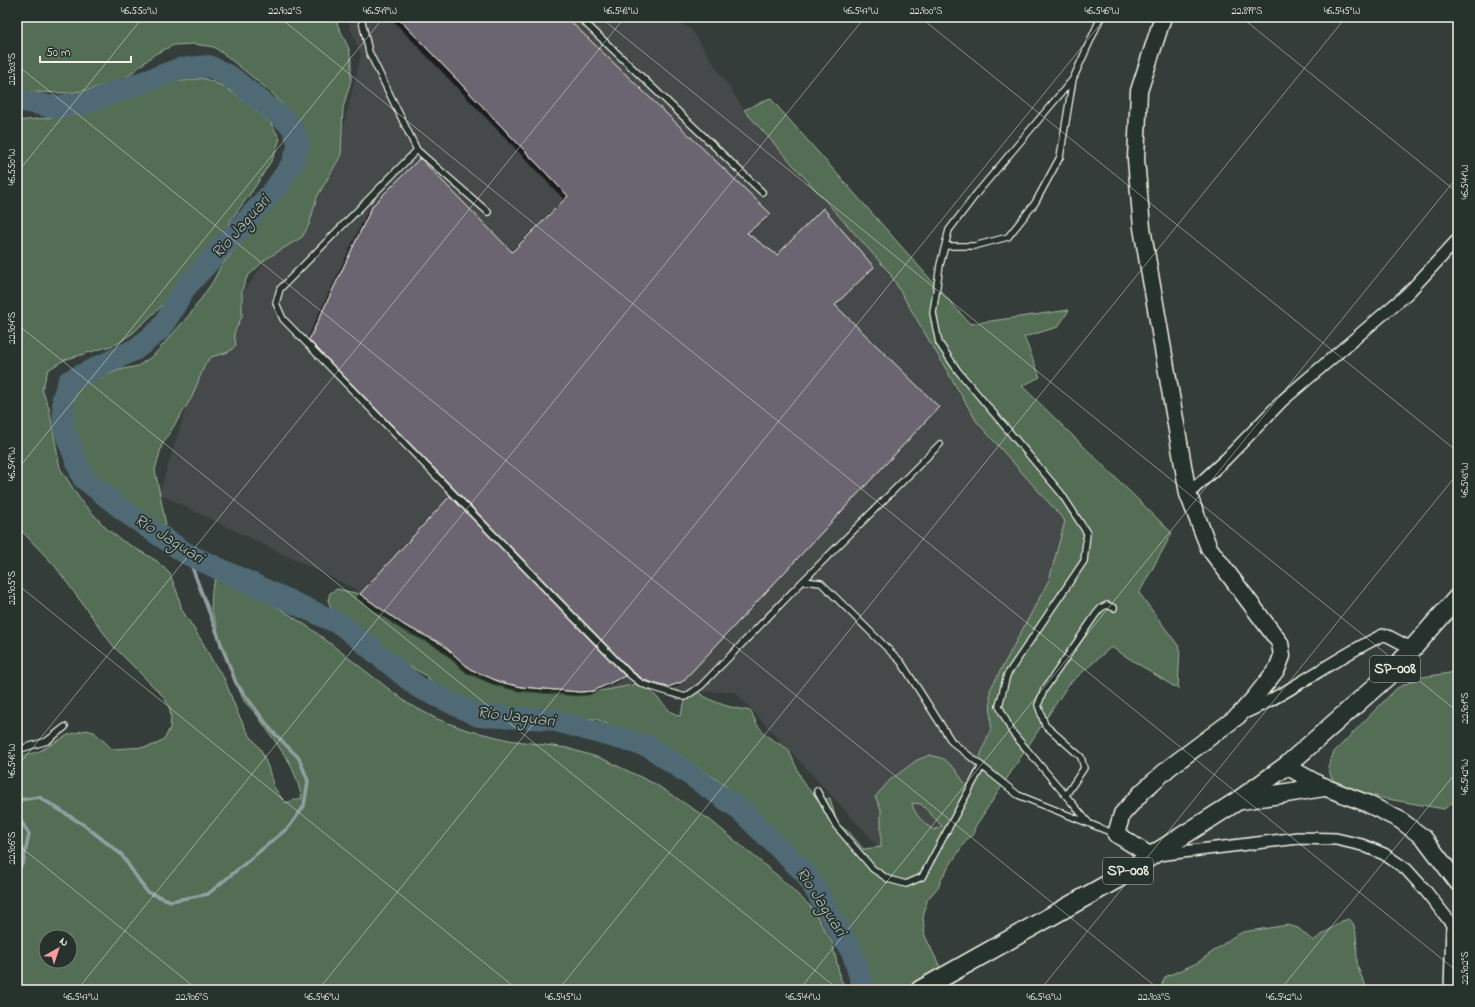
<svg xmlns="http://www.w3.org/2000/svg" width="1475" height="1007" font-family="'Indie Flower',sans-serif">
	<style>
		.built { fill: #44494a }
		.green { fill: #526e55; stroke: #a3b09e; fill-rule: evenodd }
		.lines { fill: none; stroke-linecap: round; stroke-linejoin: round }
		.stream { stroke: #92a0a3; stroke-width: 3.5 }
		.river { stroke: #506a75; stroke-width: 22 }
		.building { fill: #6b6570; stroke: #f4f1e8; filter: url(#shadow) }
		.lane-casing { stroke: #f4f1e8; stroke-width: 8 }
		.street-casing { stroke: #f4f1e8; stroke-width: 14 }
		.secondary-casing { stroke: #f4f1e8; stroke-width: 19 }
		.primary-casing { stroke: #f4f1e8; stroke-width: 21 }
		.lane { stroke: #26332d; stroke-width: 5.5 }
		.street { stroke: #26332d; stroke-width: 11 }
		.secondary { stroke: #26332d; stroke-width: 16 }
		.primary { stroke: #26332d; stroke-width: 18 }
		.ticks { fill: none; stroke: #f4f1e8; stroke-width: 1; stroke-opacity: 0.45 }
		.labels { text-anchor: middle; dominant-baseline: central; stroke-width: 3.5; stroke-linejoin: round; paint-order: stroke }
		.shield { fill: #26332d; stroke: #b6b8b0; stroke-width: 1 }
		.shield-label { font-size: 15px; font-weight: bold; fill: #f4f1e8 }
		.water-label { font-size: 17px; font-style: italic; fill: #b2bbba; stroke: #26332d }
		.neatline { fill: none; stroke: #f4f1e8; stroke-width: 1.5 }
		.ticks-label { font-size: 10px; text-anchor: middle; fill: #f4f1e8 }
	</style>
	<defs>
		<filter id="shadow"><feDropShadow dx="-3.5" dy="3.5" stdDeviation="0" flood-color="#0009"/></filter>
	</defs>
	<rect width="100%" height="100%" fill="#343d3a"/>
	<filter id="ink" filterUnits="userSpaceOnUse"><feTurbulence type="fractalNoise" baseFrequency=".025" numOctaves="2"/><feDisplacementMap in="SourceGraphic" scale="8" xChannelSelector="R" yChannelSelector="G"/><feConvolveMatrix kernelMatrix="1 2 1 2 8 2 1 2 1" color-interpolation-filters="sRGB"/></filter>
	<g filter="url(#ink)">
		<!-- built -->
		<path class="built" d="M346,17H670L691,29L744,110L889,272L977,422L1065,521L1049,580L990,690L991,728L957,817L934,830L882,850L735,692L594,691L447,662L353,588L159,494L191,392L241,295L333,168L361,55Z"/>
		<!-- green -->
		<path class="green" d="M17,17H334L349,49L351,61V80L343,108L341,155L317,197L309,225L302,237L266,259L247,277L242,290V316L234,333L236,345L229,352L211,357L205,364L192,397L162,445L155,470L166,525L142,523L127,512L94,485L83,470L79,451L71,434V413L75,395L82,376L100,378L119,370L138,366L154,355L191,313L212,283L221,266L281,193L292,178L295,158L301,140L296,122L285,107L272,93L229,58L214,47L194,44L174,45L155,54L124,79L88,90L68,93L29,92L17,95Z
			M203,78L223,86L239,97L270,122L280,139L273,158L253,190L230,221L210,253L173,295L133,333L117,344L64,360L48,370L42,390L49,408L60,468L81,501L107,529L121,540L157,561L170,574L177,592L182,610L203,643L213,662L224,678L238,714L248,733L261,750L268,767L274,787L285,803L302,798L297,780L290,763L257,715L244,701L220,646L217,626L211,609L212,589L217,575L279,608L310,628L407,703L437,719L467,730L509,740L567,748L603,759L655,784L710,820L778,876L811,907L832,942L841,980L848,990H17V755L20,756L38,752L68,735L86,730L94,732L112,749L147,747L157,744L165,738L170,728L171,717L169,706L163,696L114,647L55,566L17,526V121L75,115L95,109L147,85L165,80L183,81ZM46,937H70V961H46Z
			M770,98L970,324L1069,310L1058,327L1024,337L1040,377L1022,386L1172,533L1139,593L1180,648L1178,689L1111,647L1068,685L975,827L973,835L967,839L941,879L939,886L927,900L923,918L925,936L940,967L907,990H865L864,957L821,885L807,867L775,837L756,815L726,786L675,752L596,719L517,720L480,718L469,715L425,675L346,629L333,614L328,600L330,593L337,589L360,594L404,625L442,644L470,669L522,687L580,692L607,690L637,684L651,691L671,712L680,716L687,695L698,692C714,704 732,708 751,711L757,725L768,737L788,749L804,784L814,795L823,800L830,798L837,823L851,834L863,849L881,847V809L875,797L890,780L917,760L930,755L944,759L955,769L968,788L991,728L990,690L1049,580L1065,521L977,422L889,272L744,110ZM912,803L921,804L942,826L934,830C925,825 913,813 912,803Z
			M1458,666V793L1453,802L1444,809L1382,798L1339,786L1331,777L1328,766L1334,752L1397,688L1422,677L1450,673Z
			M1349,919C1360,926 1355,955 1358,967C1360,975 1365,983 1368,990H1162V984L1165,977L1197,963L1233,937L1243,932L1288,925L1298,928L1313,941L1342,921Z"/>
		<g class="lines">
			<!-- stream -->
			<path class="stream" d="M17,809L19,800L39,797L84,825L121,854L147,892L171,901L208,894L289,827L304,806L308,781L299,758L272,731L236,683L187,554
				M17,815L29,834L23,863L17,871"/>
			<!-- river -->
			<path class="river" d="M17,100L54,107L88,102L179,69L209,66L231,77L292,126L299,145L292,164L275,189L185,288L161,329L136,349L69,381L63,398L64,429L83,478L131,516L187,554L342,625L418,687L479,716L549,719L650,747L738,808L806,874L853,954L864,990"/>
		</g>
		<!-- building -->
		<path class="building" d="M397,17H566L771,214L747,233L777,255L823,208L874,267L835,305L939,407L682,682L668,687L644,680L632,671L309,340L373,205L420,158L512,252L568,196Z
			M450,496L625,676L593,691L580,692L522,687L500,682L470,669L442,644L404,625L360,594Z"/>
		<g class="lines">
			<!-- lane casing -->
			<g class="lane-casing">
				<path id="lane" d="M361,17L369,52L417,150L488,212
					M579,17L762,192
					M417,150L280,289L276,303L283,319L629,674L642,684L685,697L701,686L803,581
					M945,246H974L1008,237L1035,203L1060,157L1073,79
					M940,444L803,581L821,583L901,662L952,742L1018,795L1115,834
					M17,750L47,741L65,727
					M817,791L836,826L873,869L888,879L906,884L922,877L982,766
					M1066,795L1084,768L1081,757L1045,725L1038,705L1044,690L1096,614L1101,608L1107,605L1114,608
					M1089,823L1012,732L999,706L1007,675L1084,561L1087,533L1061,493L958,371L939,343L933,313L940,265L949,230L977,193L1073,79L1101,17"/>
			</g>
			<!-- street casing -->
			<g class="street-casing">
				<path id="street" d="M1188,494L1226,459L1283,400L1408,293L1458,239
					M1242,714C1291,693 1334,658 1383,635L1388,636L1413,649
					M1158,855L1298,838L1336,839L1362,845L1384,854L1406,869L1425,890L1458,932
					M1450,990L1452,925"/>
			</g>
			<!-- secondary casing -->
			<g class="secondary-casing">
				<path id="secondary" d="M1286,766L1324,787L1366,803L1400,820L1424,838L1458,883
					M1151,856L1116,834L1122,814L1143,791L1170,767L1238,716L1255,697L1277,669L1282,656L1280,643L1209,548L1188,494L1142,228L1136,159L1139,91L1163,17"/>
			</g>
			<!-- primary casing -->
			<g class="primary-casing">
				<path id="primary" d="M1242,800L1324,787
					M920,990L1117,879L1151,856L1239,800L1286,766L1390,674L1458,597"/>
			</g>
			<!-- lane -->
			<use href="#lane" class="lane"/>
			<!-- street -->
			<use href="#street" class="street"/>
			<!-- secondary -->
			<use href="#secondary" class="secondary"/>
			<!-- primary -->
			<use href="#primary" class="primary"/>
		</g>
	</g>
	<!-- ticks -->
	<path class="ticks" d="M279,17L1458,972M600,17L1458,712M920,17L1458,452M1241,17L1458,193M17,65L1160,990M17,173L143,17M17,324L839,990M17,470L384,17M17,584L518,990M17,767L625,17M17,844L198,990M77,990L865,17M318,990L1106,17M558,990L1346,17M799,990L1458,176M1040,990L1458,473M1280,990L1458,770"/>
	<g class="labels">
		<!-- shield labels -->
		<g class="shield">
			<rect x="1370" y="656" width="50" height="26" rx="3"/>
			<rect x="1103" y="858" width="50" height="26" rx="3"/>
		</g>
		<g class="shield-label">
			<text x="1395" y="669">SP-008</text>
			<text x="1128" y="871">SP-008</text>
		</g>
		<!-- water labels -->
		<g class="water-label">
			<text transform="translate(241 227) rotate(-48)">Rio Jaguari</text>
			<text transform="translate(169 539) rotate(32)">Rio Jaguari</text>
			<text transform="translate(516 717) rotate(7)">Rio Jaguari</text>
			<text transform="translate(821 902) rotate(57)">Rio Jaguari</text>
		</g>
	</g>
	<!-- margin -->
	<rect width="1475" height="1007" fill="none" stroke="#26332d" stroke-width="44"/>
	<!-- north arrow -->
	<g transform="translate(58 949) rotate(39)"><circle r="19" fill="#26332d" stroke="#787f78"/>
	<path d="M0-3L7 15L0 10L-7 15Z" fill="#ff9aa2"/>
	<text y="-6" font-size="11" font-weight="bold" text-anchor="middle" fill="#f4f1e8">N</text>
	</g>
	<!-- scale -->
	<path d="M40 56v6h91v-6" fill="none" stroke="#f4f1e8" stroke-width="2"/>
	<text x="46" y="56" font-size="12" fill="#f4f1e8" stroke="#26332d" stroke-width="3" paint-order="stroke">50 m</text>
	<rect x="22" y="22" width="1431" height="963" class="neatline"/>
	<g class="ticks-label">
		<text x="139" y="14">46.550°W</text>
		<text x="285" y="14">22.902°S</text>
		<text x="380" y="14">46.549°W</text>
		<text x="621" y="14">46.548°W</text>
		<text x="861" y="14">46.547°W</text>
		<text x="926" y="14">22.900°S</text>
		<text x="1102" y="14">46.546°W</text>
		<text x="1247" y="14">22.899°S</text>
		<text x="1342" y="14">46.545°W</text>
		<text transform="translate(11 69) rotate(-90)" y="4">22.903°S</text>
		<text transform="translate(11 167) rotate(-90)" y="4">46.550°W</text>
		<text transform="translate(1464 182) rotate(-90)" y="4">46.544°W</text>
		<text transform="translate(11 328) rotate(-90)" y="4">22.904°S</text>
		<text transform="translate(11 464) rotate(-90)" y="4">46.549°W</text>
		<text transform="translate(1464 480) rotate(-90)" y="4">46.543°W</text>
		<text transform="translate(11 588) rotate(-90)" y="4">22.905°S</text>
		<text transform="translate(1464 708) rotate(-90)" y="4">22.901°S</text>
		<text transform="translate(11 761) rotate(-90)" y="4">46.548°W</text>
		<text transform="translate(1464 777) rotate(-90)" y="4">46.542°W</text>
		<text transform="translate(11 848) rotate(-90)" y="4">22.906°S</text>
		<text transform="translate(1464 968) rotate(-90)" y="4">22.902°S</text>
		<text x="81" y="1000">46.547°W</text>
		<text x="192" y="1000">22.906°S</text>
		<text x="322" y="1000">46.546°W</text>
		<text x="563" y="1000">46.545°W</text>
		<text x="803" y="1000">46.544°W</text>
		<text x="1044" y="1000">46.543°W</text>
		<text x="1154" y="1000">22.903°S</text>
		<text x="1284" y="1000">46.542°W</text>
	</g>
</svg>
